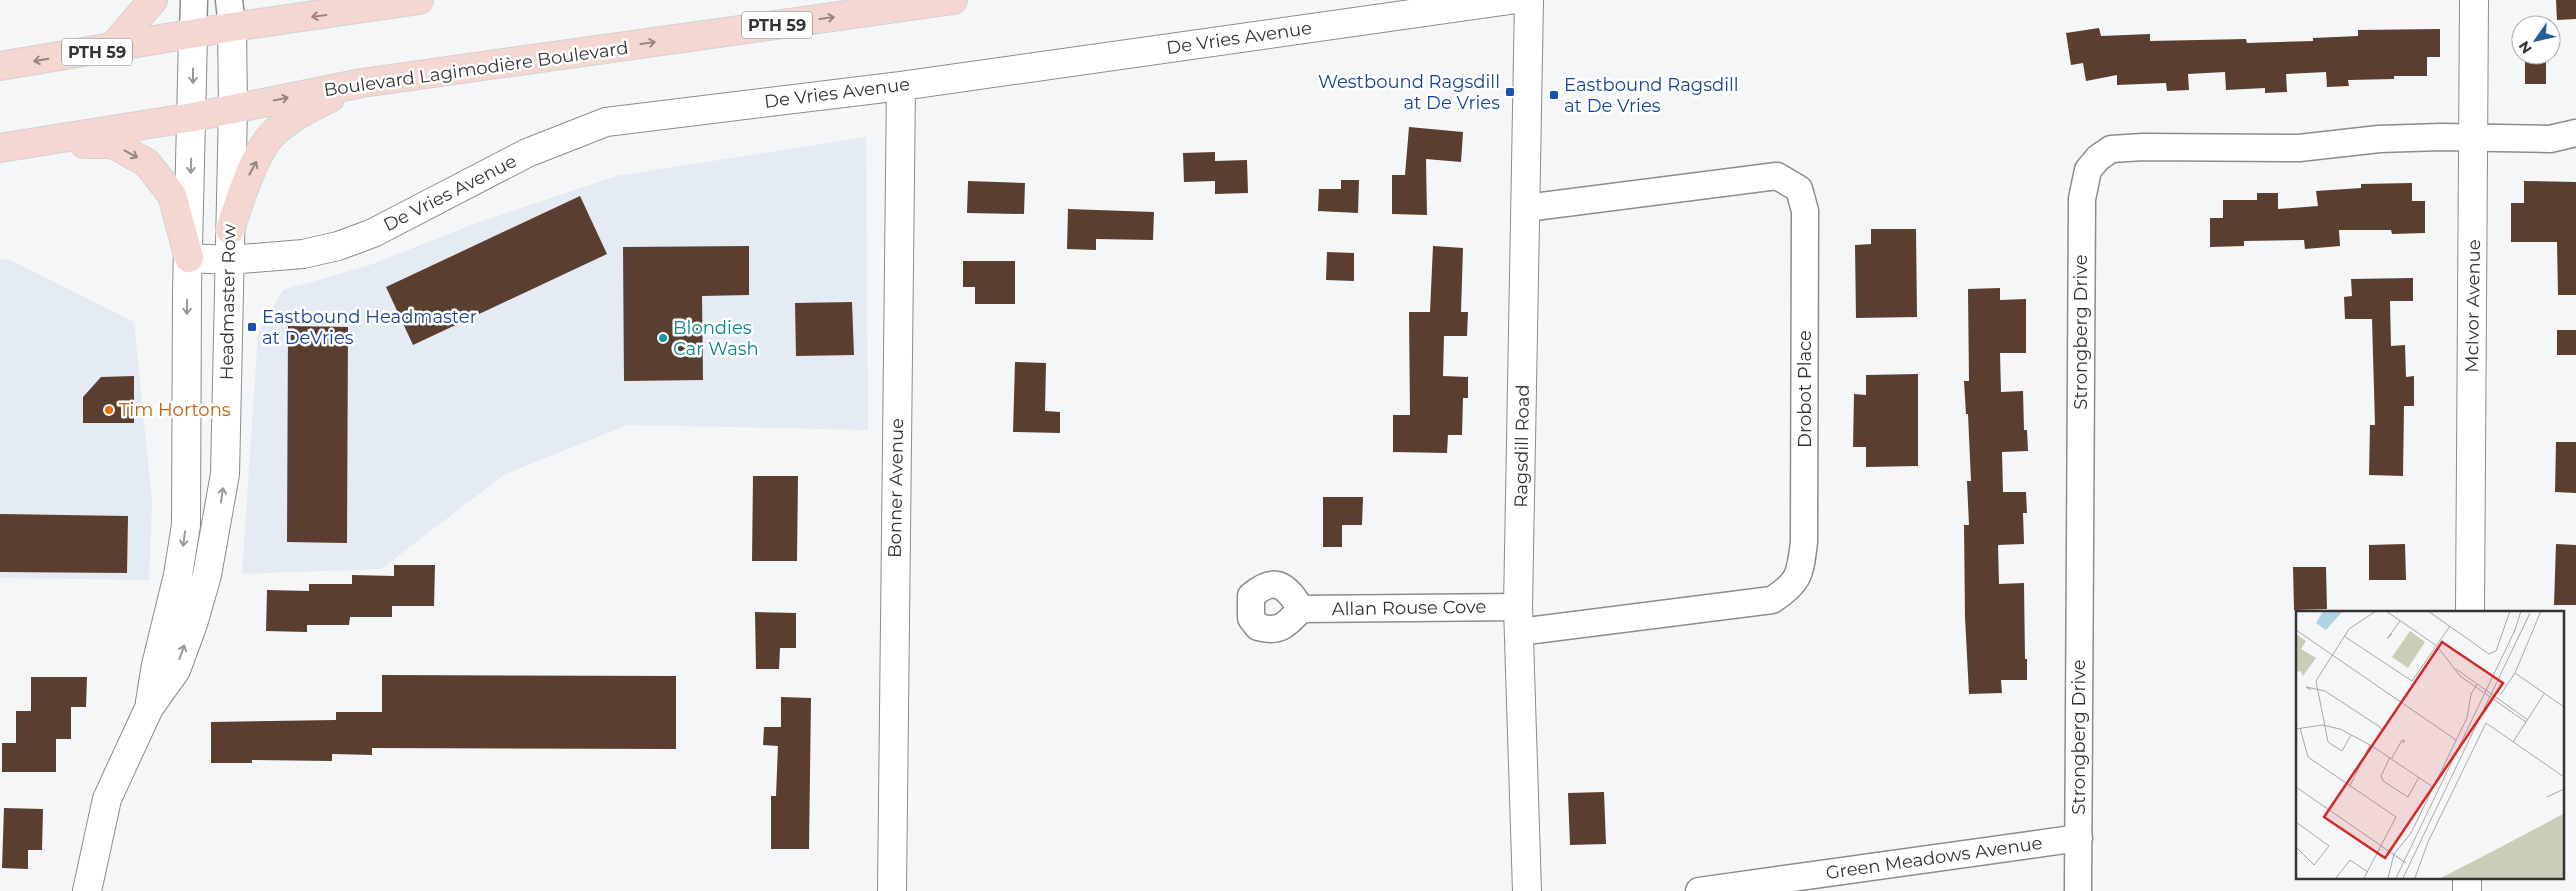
<svg xmlns="http://www.w3.org/2000/svg" width="2576" height="891" font-family="Montserrat,sans-serif">
	<style>
		.built { fill: #e5ebf2 }
		.building { fill: #5a3e2f }
		.lines { fill: none; stroke-linecap: round; stroke-linejoin: round }
		.minor-casing { stroke: #8b8c8d; stroke-width: 29 }
		.tertiary-casing { stroke: #8b8c8d; stroke-width: 30 }
		.primary-casing { stroke: #d2d2d2; stroke-width: 30 }
		.minor { stroke: #fff; stroke-width: 26 }
		.tertiary { stroke: #fff; stroke-width: 28 }
		.primary { stroke: #f5d7d1; stroke-width: 28 }
		.oneway { stroke: #948582 }
		.oneway2 { stroke: #99999a }
		.transit-dot { fill: #1a4fb4; stroke: #fff; stroke-width: 2 }
		.culture-dot { fill: #0f9aa8; stroke: #fff; stroke-width: 2 }
		.food-dot { fill: #e8710a; stroke: #fff; stroke-width: 2 }
		.labels { text-anchor: middle; dominant-baseline: central; stroke-width: 5; stroke-linejoin: round; paint-order: stroke }
		.shield { fill: #fff; stroke: #707071; stroke-width: 1 }
		.shield-label { font-size: 16px; font-weight: bold; fill: #333334 }
		.street-label { font-size: 18px; fill: #333334; stroke: #fff }
		.transit-label { font-size: 18px; fill: #164399; stroke: #fff; text-anchor: start }
		.culture-label { font-size: 18px; fill: #0d838f; stroke: #fff; text-anchor: start }
		.food-label { font-size: 18px; fill: #c56008; stroke: #fff; text-anchor: start }
		.inset-road { fill: none; stroke: #a7a8a9; stroke-width: 1 }
		.view { fill: #d62828; fill-opacity: 0.15; stroke: #d62828; stroke-width: 2.5 }
		.inset-edge { fill: none; stroke: #333334; stroke-width: 2.5 }
	</style>
	<rect width="100%" height="100%" fill="#f5f6f7"/>
	<!-- built -->
	<path class="built" d="M866,137L868,430L627,425L504,475L381,569L242,574L258,334L283,290L367,266L474,224L616,176Z
		M8,259L134,322L152,502L149,580L0,578V260Z"/>
	<!-- building -->
	<path class="building" d="M2556,0H2576V19L2557,20Z
		M2099,28L2101,36L2150,34V41L2246,39L2247,43L2313,41V38L2358,36V30L2440,29V57H2427V76H2394V79L2348,80L2349,86L2327,87L2326,72L2286,74L2287,92L2265,93V88L2226,90L2225,72L2188,74L2189,90L2167,91L2166,83L2117,85V75L2086,81L2083,63L2071,65L2066,33Z
		M2525,55H2546V84H2525Z
		M1409,127L1463,132L1461,162L1426,159L1427,215L1392,214V175H1405Z
		M1215,152V161L1247,160L1248,193L1215,194V181L1184,182L1183,153Z
		M1341,180H1359L1358,213L1318,211L1319,189H1341Z
		M968,181L1025,183L1024,214L967,213Z
		M2524,181L2576,182V295H2558L2557,242H2511V203H2524Z
		M2412,183V201H2425V233L2392,234L2391,230H2339L2340,246L2305,249L2304,240L2244,241V246L2210,247V218H2223V200H2257V193H2278V209L2318,206L2316,191L2361,188V184Z
		M580,196L607,254L413,345L386,287Z
		M1068,209L1154,212L1153,240L1096,239V250L1067,249Z
		M1871,229H1916L1917,317L1856,318L1855,245L1871,244Z
		M749,246V295L702,296L703,380L624,381L623,247Z
		M1433,246L1463,248L1461,312H1468L1467,336H1444L1443,376L1468,377V398H1463L1462,435H1448L1447,453L1393,452V415H1410L1409,312H1430Z
		M1327,252L1354,253V281L1326,280Z
		M963,261H1015V304H975V287H963Z
		M2413,278V301H2390L2391,346L2405,345L2406,377L2414,376V406H2404L2403,476L2369,475L2370,425H2375L2372,319H2345L2344,297L2352,296L2351,279Z
		M2000,288V300L2026,299V353H2000L2001,392L2023,391L2024,430H2027L2028,451L2002,452L2003,492H2026L2027,513H2023L2024,544L1998,545L1999,584L2024,583L2025,659H2027V680H2001L2002,693L1969,694L1965,617L1964,525H1969L1967,481H1971L1968,414H1966L1964,381H1969L1968,289Z
		M852,302L854,355L796,356L795,303Z
		M288,326L348,327L347,543L287,542Z
		M2557,330H2576V355H2557Z
		M1015,362L1046,363L1045,411L1060,412V433L1013,432Z
		M1918,374V466L1866,467V447H1853L1854,394L1866,395V375Z
		M134,376V423H83V397L101,377Z
		M2556,442H2576V493L2555,492Z
		M753,476H798L797,561H752Z
		M1323,497H1363L1362,525H1342V547H1323Z
		M0,514L128,516L127,573L0,572Z
		M2405,544L2406,580H2369V545Z
		M2556,544L2576,545V605H2554Z
		M394,565H435L434,606H392V617H350L349,625H307V632L266,631L267,590L309,591V584H352V575L394,576Z
		M2293,567H2326L2327,609L2294,610Z
		M755,612L796,613V648H780L779,669H756Z
		M382,675L676,676V749L372,748V755L332,754V761L252,760V763H211V722L336,720V712H382Z
		M31,677H87L86,707H71V739H56V772H2V743H16V711H31Z
		M781,697L811,698L809,849H771V796H776L778,746L763,745L764,727H781Z
		M1604,792L1606,844L1570,845L1568,793Z
		M4,808L43,809L42,850H28V869L2,868Z"/>
	<g class="lines">
		<!-- minor casing -->
		<g class="minor-casing">
			<path id="minor" d="M229,0L232,27
				M193,35L194,0
				M1301,609C1286,585 1275,575 1251,596V618L1258,627C1280,633 1286,625 1301,609L1518,607
				M1519,632L1772,600C1800,582 1800,574 1804,542L1805,211L1799,189L1777,176L1526,208
				M1699,891L2079,838
				M2078,891L2082,199L2088,170L2098,158L2111,149L2143,147L2299,148L2379,139L2441,137L2550,139L2576,133"/>
		</g>
		<!-- tertiary casing -->
		<g class="tertiary-casing">
			<path id="tertiary" d="M189,258L229,260L303,254L338,246L373,233L527,153L606,122L901,86L1510,0
				M2470,612L2474,0
				M150,702L156,665L178,575L186,525L187,291L193,35
				M87,891L107,799L149,708L176,670L193,624L207,575L225,474L233,108L232,27
				M892,891L901,86
				M1527,891L1518,607L1529,0
				M2467,891V877"/>
		</g>
		<!-- primary casing -->
		<g class="primary-casing">
			<path id="primary" d="M111,49L153,0
				M0,66L232,27L419,0
				M84,144H113L147,163L172,195L189,258
				M0,148L193,117L362,83L953,0
				M230,230C239,203 254,151 275,132C291,117 310,108 330,98"/>
		</g>
		<!-- minor -->
		<use href="#minor" class="minor"/>
		<!-- tertiary -->
		<use href="#tertiary" class="tertiary"/>
		<!-- primary -->
		<use href="#primary" class="primary"/>
	</g>
	<!-- one-way arrows -->
	<defs><path id="oneway-shaft" d="M-6 0H5M1.5-3L5.5 0L1.5 3" fill="none" stroke-width="1.6" stroke-linecap="round" stroke-linejoin="round" transform="scale(1.25)"/></defs>
	<g class="oneway">
		<use href="#oneway-shaft" transform="translate(319 16) rotate(172)"/>
		<use href="#oneway-shaft" transform="translate(827 18) rotate(-8)"/>
		<use href="#oneway-shaft" transform="translate(648 43) rotate(-8)"/>
		<use href="#oneway-shaft" transform="translate(41 60) rotate(171)"/>
		<use href="#oneway-shaft" transform="translate(281 99) rotate(-11)"/>
		<use href="#oneway-shaft" transform="translate(131 154) rotate(29)"/>
		<use href="#oneway-shaft" transform="translate(253 168) rotate(-61)"/>
	</g>
	<g class="oneway2">
		<use href="#oneway-shaft" transform="translate(193 76) rotate(90)"/>
		<use href="#oneway-shaft" transform="translate(191 166) rotate(91)"/>
		<use href="#oneway-shaft" transform="translate(187 307) rotate(90)"/>
		<use href="#oneway-shaft" transform="translate(222 495) rotate(-82)"/>
		<use href="#oneway-shaft" transform="translate(184 539) rotate(98)"/>
		<use href="#oneway-shaft" transform="translate(182 652) rotate(-70)"/>
	</g>
	<!-- markers -->
	<g class="transit-dot">
		<rect x="1505" y="87" width="10" height="10" rx="2.5"/>
		<rect x="1549" y="90" width="10" height="10" rx="2.5"/>
		<rect x="247" y="322" width="10" height="10" rx="2.5"/>
	</g>
	<circle class="culture-dot" cx="663" cy="338" r="5"/>
	<circle class="food-dot" cx="109" cy="410" r="5"/>
	<g class="labels">
		<!-- shield labels -->
		<g class="shield">
			<rect x="742" y="11.5" width="70" height="27" rx="4"/>
			<rect x="62" y="38.5" width="70" height="27" rx="4"/>
		</g>
		<g class="shield-label">
			<text x="777" y="25">PTH 59</text>
			<text x="97" y="52">PTH 59</text>
		</g>
		<!-- street labels -->
		<g class="street-label">
			<text transform="translate(1239 38) rotate(-8)">De Vries Avenue</text>
			<text transform="translate(476 69) rotate(-8)">Boulevard Lagimodière Boulevard</text>
			<text transform="translate(837 93) rotate(-7)">De Vries Avenue</text>
			<text transform="translate(450 193) rotate(-27)">De Vries Avenue</text>
			<text transform="translate(228 302) rotate(-89)">Headmaster Row</text>
			<text transform="translate(2473 306) rotate(-89)">McIvor Avenue</text>
			<text transform="translate(2081 332) rotate(-90)">Strongberg Drive</text>
			<text transform="translate(1805 389) rotate(-90)">Drobot Place</text>
			<text transform="translate(1522 446) rotate(-89)">Ragsdill Road</text>
			<text transform="translate(896 488) rotate(-89)">Bonner Avenue</text>
			<text transform="translate(1409 608) rotate(-1)">Allan Rouse Cove</text>
			<text transform="translate(2079 737) rotate(-90)">Strongberg Drive</text>
			<text transform="translate(1934 858) rotate(-8)">Green Meadows Avenue</text>
		</g>
		<!-- transit labels -->
		<g class="transit-label">
			<text x="1500" y="82" text-anchor="end">Westbound Ragsdill<tspan x="1500" dy="21">at De Vries</tspan></text>
			<text x="1564" y="85">Eastbound Ragsdill<tspan x="1564" dy="21">at De Vries</tspan></text>
			<text x="262" y="317">Eastbound Headmaster<tspan x="262" dy="21">at DeVries</tspan></text>
		</g>
		<!-- culture labels -->
		<g class="culture-label">
			<text x="673" y="328">Blondies<tspan x="673" dy="21">Car Wash</tspan></text>
		</g>
		<!-- food labels -->
		<g class="food-label">
			<text x="119" y="410">Tim Hortons</text>
		</g>
	</g>
	<!-- overview -->
	<g transform="translate(2296 611)">
		<rect width="268" height="268" fill="#f5f6f7"/>
		<path d="M114,20L129,31L112,57L96,46ZM0,23L10,30L5,38L20,47L7,65L4,60L0,61ZM267,203V267H145L201,238Z" fill="#c9ceb8"/>
		<path d="M27,0H47L30,19L20,12Z" fill="#aed3e4"/>
		<path class="inset-road" d="M90,0L141,35L164,65L230,111M132,0L193,43L200,40L214,0M0,19L160,129M218,22L225,0M96,23L91,28L104,10M48,25L116,70L154,15M160,58L232,109M219,62L268,96M15,79L10,76L29,80L84,116L86,120L76,135M205,83L219,62L245,0M4,117L12,146L100,206L68,267M0,118L26,114L44,118L76,135L137,176M55,124L46,140L32,131L20,70L53,18L80,0M217,131L248,83M94,146L85,165L87,170L112,186L123,166M96,147L106,129L109,130L106,132M54,175L74,134M0,176L110,252M251,186L268,178M0,211L33,235L18,254L0,236M40,267L54,249L72,261M92,267L98,243L115,222L171,107L175,83L181,73M100,267L219,19M107,267L234,2M119,267L132,231L190,112L268,166"/>
		<path class="view" d="M146,31L207,72L89,247L28,206Z"/>
		<rect width="268" height="268" class="inset-edge"/>
	</g>
	<!-- north arrow -->
	<g transform="translate(2536 40) rotate(236)"><circle r="24" fill="#ffffff" stroke="#adadae"/>
	<path d="M0-4L9 19L0 12L-9 19Z" fill="#216096"/>
	<text y="-8" font-size="14" font-weight="bold" text-anchor="middle" fill="#333334">N</text>
	</g>
</svg>
